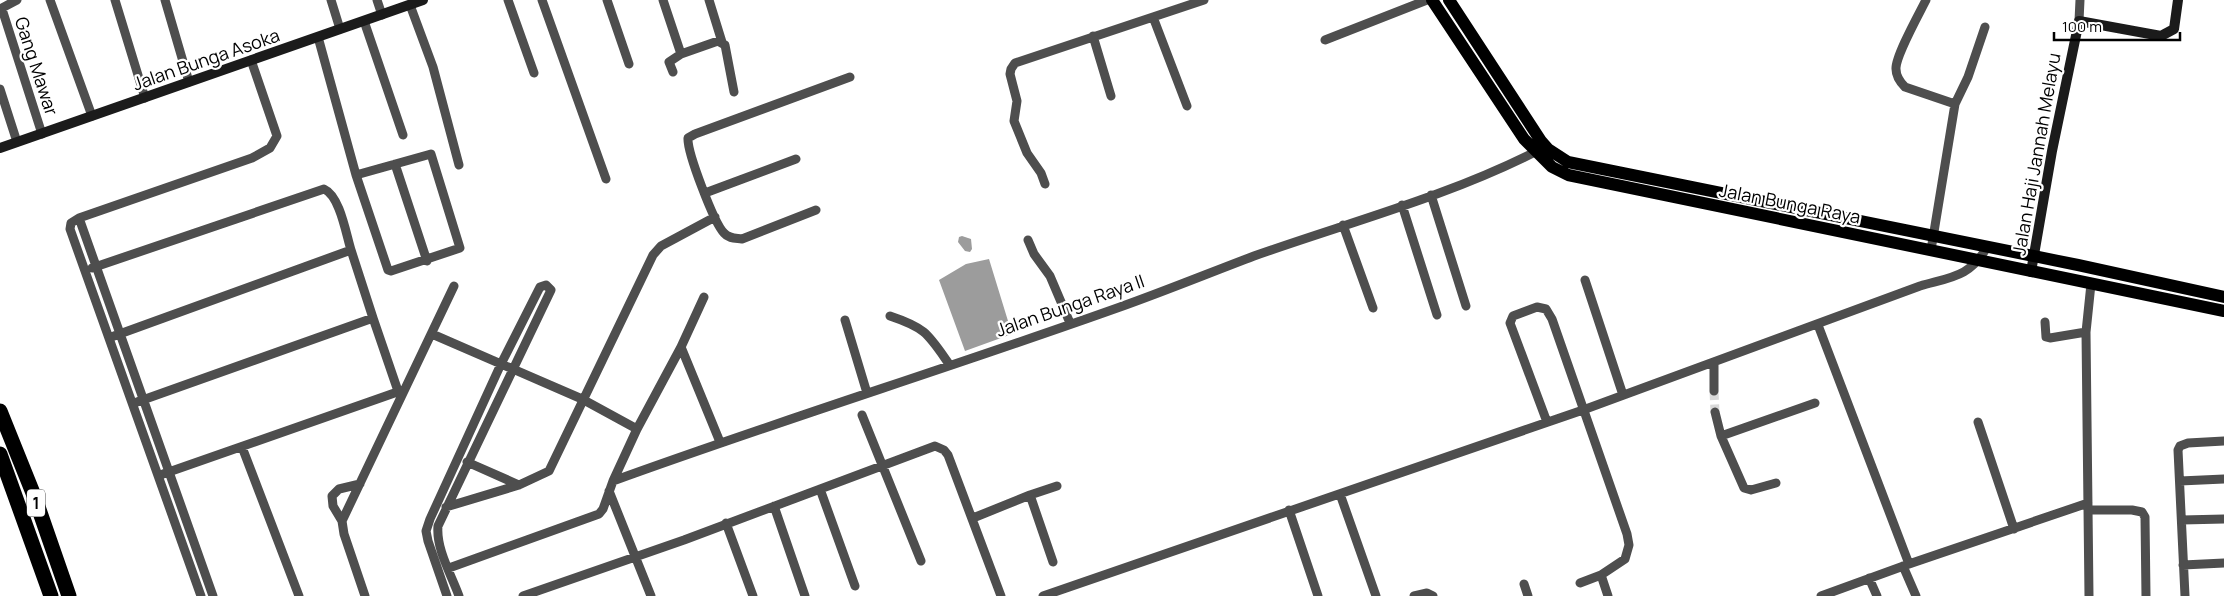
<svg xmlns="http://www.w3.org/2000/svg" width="2224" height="596" font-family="Manrope,sans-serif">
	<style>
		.water { fill: #9c9c9c }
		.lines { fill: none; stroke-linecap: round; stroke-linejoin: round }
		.street-tunnel { stroke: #d9d9d9; stroke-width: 9; stroke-dasharray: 9 4.5; stroke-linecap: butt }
		.street { stroke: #4e4e4e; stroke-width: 9 }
		.secondary { stroke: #1b1b1b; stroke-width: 10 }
		.primary { stroke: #000; stroke-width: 12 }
		.highway { stroke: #000; stroke-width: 15 }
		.labels { text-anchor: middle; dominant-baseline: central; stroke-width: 4.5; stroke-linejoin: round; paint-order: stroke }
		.shield { fill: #fff; stroke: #4c4c4c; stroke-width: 1 }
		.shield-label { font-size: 16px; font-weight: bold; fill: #000 }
		.street-label { font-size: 18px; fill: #000; stroke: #fff }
	</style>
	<rect width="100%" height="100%" fill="#fff"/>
	<!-- water -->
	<path class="water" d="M962,236L971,239L972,249L970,252L965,251L958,242L959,237Z
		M989,259L1012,334L965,351L939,280L966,264Z"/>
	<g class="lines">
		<!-- street-tunnel -->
		<path class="street-tunnel" d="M1714,391L1715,412"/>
		<!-- street -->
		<path class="street" d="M50,0L92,116
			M115,0L145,98
			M165,0L189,82
			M331,0L340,29
			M377,0L382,15
			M508,0L534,73
			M542,0L606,179
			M607,0L629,64
			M663,0L681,54L718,41L725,45L734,92
			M709,0L722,42
			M1926,0C1919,14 1895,57 1896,69C1896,76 1900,82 1905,87L1955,104L1931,250
			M410,5L433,67L459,165
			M0,9L17,0
			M2,9L42,134
			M1153,17L1187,106
			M364,21L403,135
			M2079,21L2080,0
			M1093,36L1111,96
			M318,37L356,175L388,270L391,271L460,248L431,154L356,175
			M1325,40L1427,0
			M673,72L669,62L681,54
			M0,89L17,142
			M1955,104L1968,77L1985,27
			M395,164L427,261
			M1045,184L1041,173L1027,153L1014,121L1017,101L1010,74L1011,69L1015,63L1204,0
			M705,193L796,159
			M1431,195L1466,306
			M1402,205L1437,315
			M816,210L742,239C736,238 729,239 724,233C714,223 687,152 688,138L695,134L850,77
			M79,218L213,596
			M1343,225L1373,308
			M1028,240L1034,254L1050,276L1070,323
			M92,268L324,189C340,196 346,234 351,250
			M1585,280L1623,395
			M890,316C926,328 928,334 949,364
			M845,320L867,393
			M2045,322L2046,337L2050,338L2086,332
			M1818,325L1909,564
			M432,334L582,399L637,429
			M114,336L351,250L373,318
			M681,347L720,442
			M1714,391V363
			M137,402L373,318L398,391
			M1715,412L1721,436L1744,488L1751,490L1776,483
			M862,415L921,561
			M1547,422L1510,323L1513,316L1537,307L1546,309L1552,319L1627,534L1629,545L1625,559L1601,575L1580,583
			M1978,422L2014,529
			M1721,436L1815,403
			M242,447L299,596
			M467,462L519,485
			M163,474L403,390
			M613,481C781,420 952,367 1120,307C1165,291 1209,273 1254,256C1347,223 1446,197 1535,152
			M2180,481L2224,479
			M820,489L855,586
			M609,491L651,596
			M1340,494L1376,596
			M1030,495L1057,486
			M774,506L805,596
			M446,507L519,485L549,471L653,255L661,246L715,217
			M1289,510L1318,596
			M2088,510H2132L2142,512L2145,517L2146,596
			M973,518L1030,495L1053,562
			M2182,520L2224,519
			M342,521L333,506L332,496L339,489L360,484
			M726,523L753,596
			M2183,565L2224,563
			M1903,566L1916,596
			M449,568L599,514L603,509L613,481L637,429L681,347L704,297
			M1601,575L1608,596
			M1869,578L1877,596
			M1524,584L1528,596
			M201,596L70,229L71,223L79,218L252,158L270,148L277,136L251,60
			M365,596L344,534L342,521L454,286
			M447,596L428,541L426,531L430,519L501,364L540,287L546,285L551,290L438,526C436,549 451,574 459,596
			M523,596L684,540L935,446L944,450L948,455L1001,596
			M1043,596L1583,410L1920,286C1951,277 1970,277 1987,247
			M1414,596L1427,593L1433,596
			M1821,596L1909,564L2088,503
			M2089,596L2086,332L2091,284
			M2185,596L2178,450L2180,446L2188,443L2224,441"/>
		<!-- secondary -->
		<path class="secondary" d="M0,148L423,0
			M2031,272L2052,151L2079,21L2161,36L2174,29L2178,0"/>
		<!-- primary -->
		<path class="primary" d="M1432,0L1524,139L1552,167L1568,175L2224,311
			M1449,0L1541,141L1548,149L1568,162L2078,265L2224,297"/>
		<!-- highway -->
		<path class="highway" d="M0,411L35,498L69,596
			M0,454L51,596"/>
	</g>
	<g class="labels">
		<!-- shield labels -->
		<rect class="shield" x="27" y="489.5" width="18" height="27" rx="4"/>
		<g class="shield-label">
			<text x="36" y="503">1</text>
		</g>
		<!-- street labels -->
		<g class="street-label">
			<text transform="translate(206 59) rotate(-19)">Jalan Bunga Asoka</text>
			<text transform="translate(37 66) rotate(72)">Gang Mawar</text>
			<text transform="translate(2036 154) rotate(-80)">Jalan Haji Jannah Melayu</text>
			<text transform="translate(1790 203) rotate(11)">Jalan Bunga Raya</text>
			<text transform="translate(1070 305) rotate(-19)">Jalan Bunga Raya II</text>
		</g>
	</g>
	<!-- scale -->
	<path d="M2054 32v8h126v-8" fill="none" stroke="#000000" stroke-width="2.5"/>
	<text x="2062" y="32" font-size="15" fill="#000000" stroke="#ffffff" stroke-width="4" paint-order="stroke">100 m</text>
</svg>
